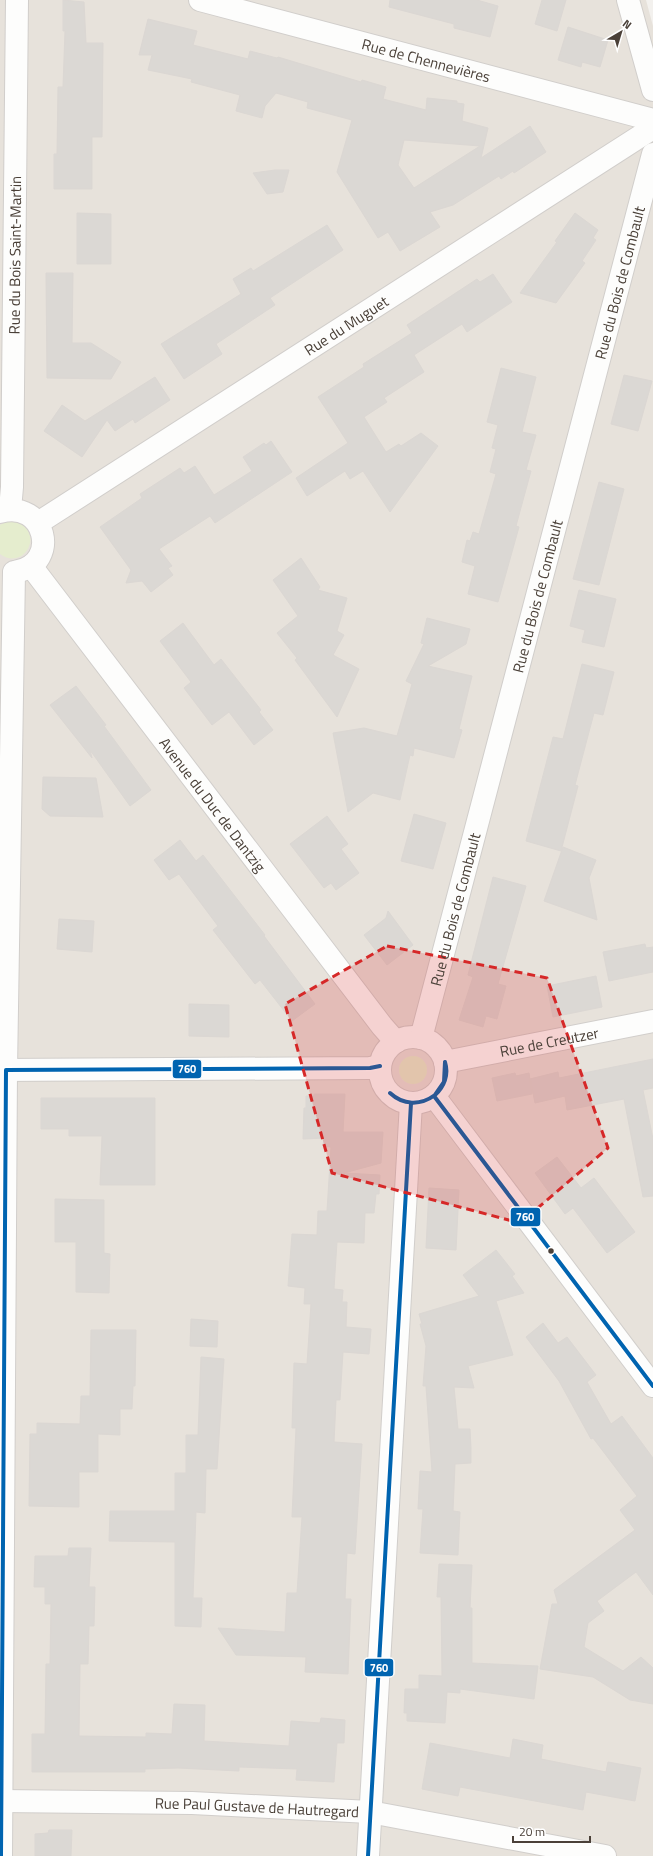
<svg xmlns="http://www.w3.org/2000/svg" width="653" height="1856" font-family="'Titillium Web',sans-serif">
	<style>
		.residential { fill: #e7e2db }
		.green { fill: #e5edce }
		.building { fill: #dbd8d4; stroke: #dbd7d3; fill-rule: evenodd }
		.lines { fill: none; stroke-linecap: round; stroke-linejoin: round }
		.minor-casing { stroke: #d1cecb; stroke-width: 24 }
		.minor { stroke: #fdfdfc; stroke-width: 22 }
		.bus-1-casing { stroke: #fff; stroke-width: 7 }
		.bus-1 { stroke: #0064b0; stroke-width: 4 }
		.marked { fill: #d62828; fill-opacity: 0.2; stroke: #d62828; stroke-width: 3; stroke-dasharray: 8 5; stroke-linejoin: round }
		.bus-dot { fill: #4a4038; stroke: #fff; stroke-width: 1.5 }
		.labels { text-anchor: middle; dominant-baseline: central; stroke-width: 3; stroke-linejoin: round; paint-order: stroke }
		.street-label { font-size: 15px; fill: #4a4038; stroke: #fff }
		.line-badge { stroke: #fff; stroke-width: 1.5 }
		.badge-label { font-size: 11px; text-anchor: middle; font-weight: bold; fill: #fff }
	</style>
	<rect width="100%" height="100%" fill="#f3f1ee"/>
	<!-- residential -->
	<path class="residential" d="M0,0H646L653,26V1856H0Z"/>
	<!-- green -->
	<path class="green" d="M17,521C46,536 22,571 0,554V525L5,522Z
		M399 1070a14 14 0 1 1 28 0a14 14 0 1 1-28 0Z"/>
	<!-- building -->
	<path class="building" d="M63,0L84,2L86,43H103L102,137H92V189H54V154H57L58,87H63L65,31H63Z
		M390,0H477L498,6L490,37L454,28V24L389,7Z
		M542,0H566L557,31L535,24Z
		M148,19L197,31L193,45L248,59L250,51L277,58L278,57L361,82L362,80L386,87L383,99L426,110L427,98L457,101V103L464,104L462,121L488,128L481,158L530,126L546,152L514,173L513,171L501,179L499,176L453,205L430,212L440,227L400,251L388,232L378,238L337,172L352,120L307,108L308,102L276,93L265,106L262,118L236,111L240,95L191,82L192,79L148,70L152,55H139ZM404,140L480,146L414,188L398,165Z
		M568,27L608,40L600,67L582,62L581,67L558,60Z
		M275,170H289L283,192L267,194L253,173Z
		M77,213L111,214V264H77Z
		M575,213L598,230L593,238L596,240L582,261L585,263L556,303L520,293L557,242L555,241Z
		M327,225L343,250L270,298L275,305L216,344L222,354L184,379L161,344L241,294L233,279L251,268L253,271Z
		M46,273H73L72,343H91L121,362L111,379L47,378Z
		M493,274L512,302L467,332L462,324L414,355L424,372L384,398L387,402L364,417L386,452L399,444L401,446L421,433L438,446L390,512L363,471L350,479L345,471L307,496L296,478L348,443L318,397L364,367L363,364L412,333L407,325L477,279L480,282Z
		M501,368L536,377L522,432L536,435L526,470L531,471L516,526L519,527L498,602L468,594L475,566L462,562L467,540L470,541L473,532L479,534L496,474L490,472L496,449L492,448L498,425L487,422Z
		M624,375L652,381L638,431L611,424Z
		M155,377L170,400L135,423L133,419L115,431L107,420L82,457L44,431L62,405L85,421Z
		M271,441L292,472L215,523L210,516L159,549L172,566L168,568L173,575L151,592L142,581L126,583L131,570L100,527L142,498L140,494L180,468L184,473L195,466L214,495L252,471L243,457L264,443L266,445Z
		M599,482L624,489L599,585L573,579Z
		M301,558L320,587L318,590L347,598L337,631L344,635L333,655L359,669L337,717L295,660L297,658L277,633L298,616L273,580Z
		M579,590L616,599L604,647L582,642L585,630L570,626Z
		M427,618L470,629L466,644L428,666L472,676L459,729L462,730L454,758L414,748L413,756L410,755L400,800L373,793L348,812L333,733L364,728L397,736L412,684L406,681L424,644L421,643Z
		M183,623L214,665L221,659L261,710L259,712L273,730L254,745L229,712L212,725L184,688L191,682L160,641Z
		M582,664L614,672L603,715L594,713L575,785L578,786L561,851L526,841L553,737L563,739Z
		M76,686L106,725L104,726L151,790L130,806L90,750L92,758L50,705Z
		M43,777L96,778L103,817L50,816L42,809Z
		M414,814L446,823L433,869L401,861Z
		M327,816L348,844L341,849L359,873L336,890L331,883L324,888L290,844Z
		M180,840L196,861L203,855L265,935L264,936L315,1004L292,1021L260,980L255,984L213,930L218,926L179,874L169,880L154,860Z
		M563,847L596,860L589,878L597,920L544,901Z
		M493,877L526,886L498,984L506,986L497,1019L486,1016L483,1027L459,1020L473,977L468,975Z
		M388,911L413,945L387,965L364,935L386,918Z
		M59,919L94,921L92,952L57,949Z
		M645,944L646,948L653,947V972L609,981L603,952Z
		M596,976L602,1007L553,1017L547,986Z
		M189,1004L229,1005V1037L189,1036Z
		M653,1059V1088L643,1090L653,1139V1196L643,1197L624,1099L567,1110L565,1096L535,1103L530,1079L558,1072L559,1078Z
		M515,1073L516,1076L529,1073L532,1094L497,1101L492,1078Z
		M314,1094H345L343,1132H383L381,1163L344,1173L380,1175L379,1194H376L374,1213H365L364,1243L337,1242L334,1289L343,1290L342,1302H347L346,1327L371,1329L369,1354L343,1352L340,1400H336L334,1442L362,1444L355,1554L347,1553L345,1599H351L348,1674L305,1672L306,1657L236,1655L218,1628L285,1632L287,1593H297L302,1517H292L296,1428H292L294,1363L307,1364L311,1304H304L305,1288L288,1286L292,1234L317,1235L318,1211H327L331,1147L323,1146L324,1138L303,1139L304,1108H306V1096H314Z
		M41,1098H155V1185H100L102,1136H69V1129H41Z
		M557,1157L581,1188L594,1178L635,1232L607,1253L573,1208L565,1214L535,1173Z
		M429,1188L459,1190L456,1250L426,1248Z
		M55,1199L104,1200V1253L110,1254L109,1293L76,1292V1242H55Z
		M496,1250L515,1274L512,1276L524,1293L496,1301L513,1355L468,1366L474,1388L454,1387L458,1429H470L471,1449V1463L455,1464L453,1511L460,1512L458,1555L420,1553L423,1509H418L420,1471L432,1472L426,1386H423L426,1346L420,1324H422L419,1314L479,1296L463,1275Z
		M191,1319L218,1321L217,1347L190,1346Z
		M543,1323L558,1343L567,1337L596,1375L587,1382L611,1424L622,1416L653,1458V1595L636,1572L597,1601L604,1611L588,1623L584,1647L623,1671L641,1657L653,1668V1704L630,1700L593,1677L540,1669L552,1604H558L554,1590L635,1530L620,1510L637,1496L593,1438L591,1439L559,1381L526,1337Z
		M91,1330H136L135,1386H133L132,1409H120V1435L98,1434V1472H79V1507L29,1506L30,1434H37V1423L80,1424L81,1396H90Z
		M201,1357L224,1359L217,1469H206L205,1513L196,1512L193,1598H202L201,1627L175,1626V1542L109,1541L110,1511H175V1473H186V1435H198Z
		M69,1548H91L89,1587H95L94,1626H89L88,1664H80L79,1736L146,1737V1733L172,1734L174,1704L205,1705L204,1741L289,1746L291,1721L320,1723L321,1718L345,1720L344,1743H337L334,1782L296,1780L297,1769L239,1767V1771L178,1768L145,1769V1772H32V1734H45L46,1664H50L51,1604H45V1587H34L35,1556H68Z
		M439,1564L472,1565L470,1608H472V1663L538,1666L534,1699L460,1689V1693L447,1692L445,1723L407,1721V1713H404L405,1689H419V1675L442,1676L441,1597H437Z
		M513,1739L543,1745L541,1759L606,1772L608,1762L641,1768L635,1801L586,1792L583,1810L460,1787L458,1796L422,1789L430,1743L510,1758Z
		M49,1830H72L71,1856H35V1834L48,1833Z"/>
	<g class="lines">
		<!-- minor casing -->
		<g class="minor-casing">
			<g id="minor">
				<path id="s1" d="M200,0L653,120"/>
				<path d="M628,0L653,90"/>
				<path id="s2" d="M10,509L12,487L17,0"/>
				<path d="M0,512C46,499 60,563 18,571"/>
				<path id="s3" d="M38,523L653,128"/>
				<path id="s4" d="M31,566L382,1026L396,1042"/>
				<circle cx="413" cy="1070" r="33"/>
				<path id="s5" d="M421,1038L653,154"/>
				<path id="s6" d="M445,1062L653,1021"/>
				<path d="M0,1070L370,1068L380,1066"/>
				<path d="M434,1096L653,1386"/>
				<path id="s7" d="M0,1801L192,1803L370,1812L605,1856"/>
				<path d="M1,1856L6,1070L14,572"/>
				<path d="M368,1856L411,1103"/>
			</g>
		</g>
		<!-- minor -->
		<use href="#minor" class="minor"/>
		<!-- bus-1 casing -->
		<g class="bus-1-casing">
			<path id="bus-1" d="M390,1093C403,1105 420,1106 435,1095
				M435,1095L444,1082L445,1062
				M435,1095C444,1087 449,1075 445,1062
				M434,1096L653,1386
				M1,1856L6,1070L370,1068L380,1066
				M368,1856L411,1103"/>
		</g>
		<!-- bus-1 -->
		<use href="#bus-1" class="bus-1"/>
	</g>
	<!-- marked area -->
	<path class="marked" d="M387,946L547,978L608,1148L520,1223L332,1173L285,1004Z"/>
	<!-- markers -->
	<circle class="bus-dot" cx="551" cy="1251" r="3.5"/>
	<g class="labels">
		<!-- street labels -->
		<g class="street-label">
			<text stroke="none"><textPath href="#s1" startOffset="234">Rue de Chennevières</textPath></text>
			<text stroke="none"><textPath href="#s2" startOffset="254">Rue du Bois Saint-Martin</textPath></text>
			<text stroke="none"><textPath href="#s5" startOffset="781">Rue du Bois de Combault</textPath></text>
			<text stroke="none"><textPath href="#s3" startOffset="366">Rue du Muguet</textPath></text>
			<text stroke="none"><textPath href="#s5" startOffset="457">Rue du Bois de Combault</textPath></text>
			<text stroke="none"><textPath href="#s4" startOffset="300">Avenue du Duc de Dantzig</textPath></text>
			<text stroke="none"><textPath href="#s5" startOffset="133">Rue du Bois de Combault</textPath></text>
			<text stroke="none"><textPath href="#s6" startOffset="106">Rue de Creutzer</textPath></text>
			<text stroke="none"><textPath href="#s7" startOffset="257">Rue Paul Gustave de Hautregard</textPath></text>
		</g>
	</g>
	<g class="line-badge">
		<rect x="172" y="1059" width="30" height="20" rx="4" fill="#0064b0"/>
		<rect x="510" y="1207" width="31" height="20" rx="4" fill="#0064b0"/>
		<rect x="364" y="1658" width="30" height="19" rx="4" fill="#0064b0"/>
	</g>
	<g class="badge-label">
		<text x="187" y="1073">760</text>
		<text x="525" y="1221">760</text>
		<text x="379" y="1672">760</text>
	</g>
	<!-- north arrow -->
	<g transform="translate(621 32) rotate(38)" stroke="#ffffff" stroke-width="3" paint-order="stroke">
	<path d="M0-3L7 15L0 10L-7 15Z" fill="#4a4038"/>
	<text y="-6" font-size="11" font-weight="bold" text-anchor="middle" fill="#4a4038">N</text>
	</g>
	<!-- scale -->
	<path d="M513 1836v6h77v-6" fill="none" stroke="#4a4038" stroke-width="2"/>
	<text x="519" y="1836" font-size="12" fill="#4a4038" stroke="#ffffff" stroke-width="3" paint-order="stroke">20 m</text>
</svg>
